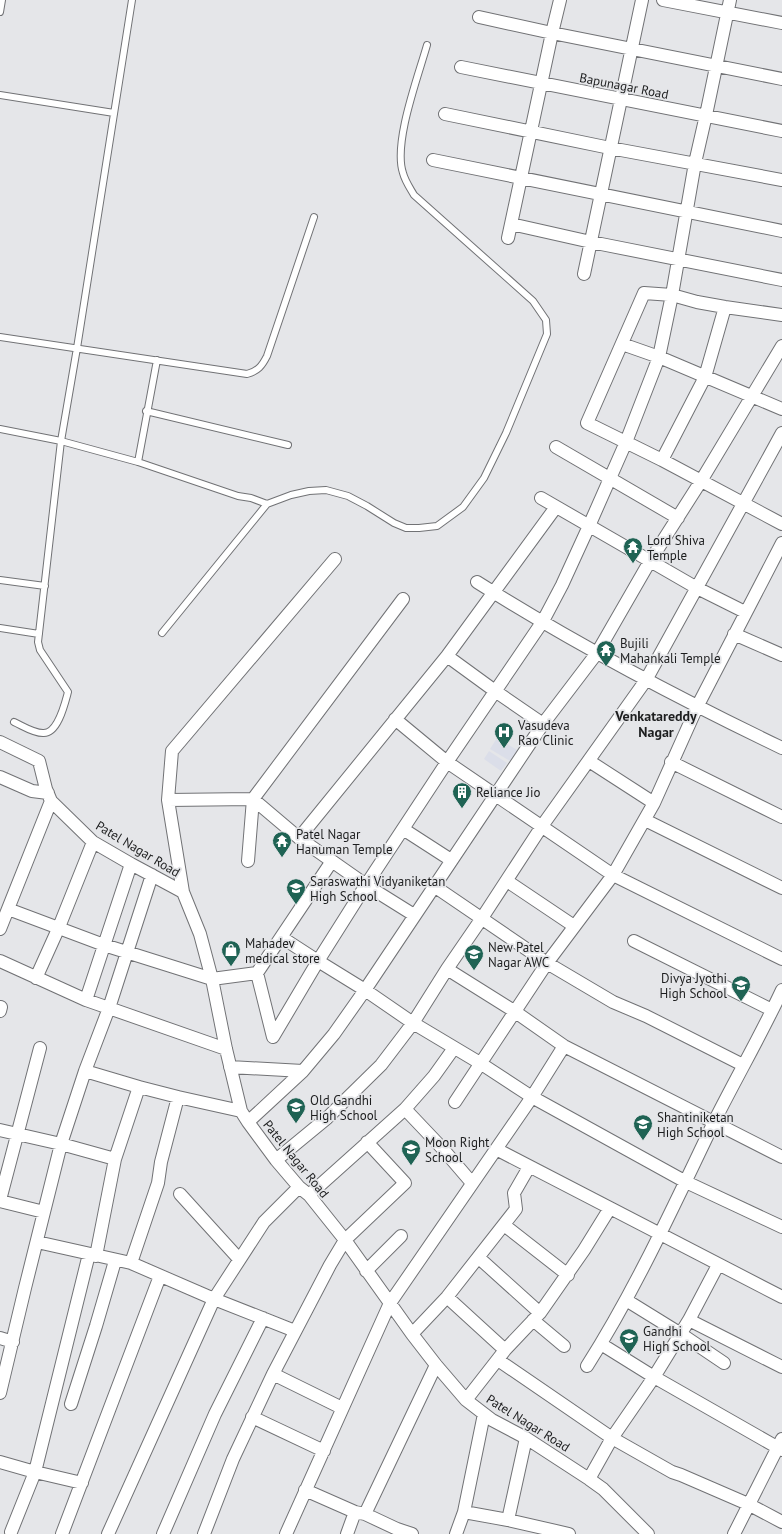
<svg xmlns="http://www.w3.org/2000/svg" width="782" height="1534" font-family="'PT Sans',sans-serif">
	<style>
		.built { fill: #dbdee9 }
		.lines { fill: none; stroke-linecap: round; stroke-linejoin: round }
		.service-casing { stroke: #717275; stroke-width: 8 }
		.minor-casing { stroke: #717275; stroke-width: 14 }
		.service { stroke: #fff; stroke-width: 6 }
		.minor { stroke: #fff; stroke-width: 12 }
		.labels { text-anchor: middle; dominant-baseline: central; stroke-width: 3.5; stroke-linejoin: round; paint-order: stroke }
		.street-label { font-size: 13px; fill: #1d1e1f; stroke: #e5e6e9 }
		.poi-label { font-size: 13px; fill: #1d1e1f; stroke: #e5e6e9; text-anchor: start }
		.neighbourhood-label { font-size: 14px; font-weight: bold; fill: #1d1e1f; stroke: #e5e6e9 }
	</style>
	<rect width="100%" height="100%" fill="#e5e6e9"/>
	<!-- built -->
	<path class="built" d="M497,738L517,750L510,761L490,749Z
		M489,751L507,763L501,771L484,759Z"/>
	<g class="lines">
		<!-- service casing -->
		<g class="service-casing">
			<path id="service" d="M0,12L2,0
				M0,95L114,113
				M0,337L247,374C258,371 262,366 267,356L314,217
				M146,411L288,445
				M0,429L61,441L138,462L238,496L251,498L267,504L291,495L309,491L326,490L348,496L367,506L394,523L406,528H419L437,526L463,507L484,478L506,433L547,334L546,320L533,301L414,195C410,188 405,181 403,173C393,143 418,77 427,45
				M138,462L157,360
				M0,580L45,586
				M0,628L39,634
				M162,633L267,504
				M14,722C23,726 33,733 43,733C58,734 65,703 68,692L40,650L38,642L61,441L77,348L132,0"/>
		</g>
		<!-- minor casing -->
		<g class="minor-casing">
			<path id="minor" d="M663,0L782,23
				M479,17L552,33L782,79
				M461,67L782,131
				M445,114L610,148L782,180
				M433,160L782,231
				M511,224L591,242L782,280
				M508,238L552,33L560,0
				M584,274L642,0
				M782,315L725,307L697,302L672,295L644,293L587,423L662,460L782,524
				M622,344L659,357L782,409
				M556,447L678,518
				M662,460L705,377L725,307
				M541,498L697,588L745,612
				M477,582C575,644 678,698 782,748
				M734,634L782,655
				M447,656L495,691L543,724
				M395,719L447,762L613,875L782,959
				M0,742L39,761L46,789L51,801L93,842L131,864L183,892L200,934L212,979L226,1049L241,1111L248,1122L276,1160L299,1187L309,1195L345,1240L412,1334L436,1365L466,1400L492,1420L526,1438L589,1479L603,1489L648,1534
				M589,761L654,803
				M671,762L782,817
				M0,777L32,791L48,793
				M168,800L253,799L299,838L366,885L414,915
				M645,820L782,888
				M403,829L451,860
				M299,838L447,656L556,507
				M248,861L253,799L403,599
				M507,881L574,926
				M434,886L547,963L613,1002L646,1016L743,1065
				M183,892L168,800L172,751L335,559
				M8,909L104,945L212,979L257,973L332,861
				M0,929L51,801
				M281,937L318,961L365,990L413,1023L480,1063L532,1097L686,1182L782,1227
				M634,941L772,1010
				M0,961L86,1000L226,1049
				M447,969L514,1011L564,1046L782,1157
				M257,973L273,1037L318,961L366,885L447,762L543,621L562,585L589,526L626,442L659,357L672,295L695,163L706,115L730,0
				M36,978L59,927L93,842
				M86,1000L131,864
				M0,1011L1,1007
				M230,1067L303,1071
				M85,1071L139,1087L115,1159
				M139,1087L178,1097L241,1111
				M455,1102L547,963L613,875L654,803L697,707L782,543
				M405,1109L442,1148L472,1183
				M248,1122L303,1071L334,1034L365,990L543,724L597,653L650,561L701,481L782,346
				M0,1130L61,1144L115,1159L96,1256
				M496,1149L782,1297
				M276,1160L327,1118L381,1065L413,1023L447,969L482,918L542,826L646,680L782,433
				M180,1194L239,1259
				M309,1195L405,1109L434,1076L454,1048
				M0,1200L40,1048
				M0,1201L44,1212
				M504,1225L568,1275
				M37,1242L131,1263L214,1299L295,1331
				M479,1258L540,1313
				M131,1263L158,1183L161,1162L178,1097
				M366,1271L401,1236
				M447,1297L505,1350
				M626,1300L681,1334L724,1363
				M533,1320L564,1346
				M689,1320L782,1367
				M412,1334L447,1297L516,1209L514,1193L529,1167
				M0,1338L13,1342
				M601,1344L654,1377L782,1450
				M498,1360L612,1438L672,1472L681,1475L748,1504L782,1522
				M587,1366C636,1289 674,1205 714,1122C736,1078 761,1035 782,990
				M273,1374L342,1408
				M0,1393L25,1288L61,1144L85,1071L109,1008L152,875
				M466,1400L505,1350L540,1313L584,1250L610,1208
				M71,1404L96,1326L115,1261
				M252,1417L324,1451
				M0,1462L35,1472L82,1483
				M589,1479L612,1438L654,1377L689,1320L718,1265
				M305,1490L355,1512L365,1514L397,1529L412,1534
				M464,1512L508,1520L569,1534
				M365,1514L436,1365
				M508,1520L526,1438
				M11,1532L35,1472L89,1254
				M62,1534L160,1276
				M108,1534L214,1299L264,1222L299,1187
				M163,1534L215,1414L263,1318
				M204,1534L233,1459L273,1374L330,1265L345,1240L405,1183L367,1142
				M286,1534L390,1303L532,1097L564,1046
				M347,1534L355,1512
				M456,1534L464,1512L484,1414
				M734,1534L782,1439"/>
		</g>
		<!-- service -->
		<use href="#service" class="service"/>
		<!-- minor -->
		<use href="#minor" class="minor"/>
	</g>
	<!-- icons -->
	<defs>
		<g id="temple-pin" transform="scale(1)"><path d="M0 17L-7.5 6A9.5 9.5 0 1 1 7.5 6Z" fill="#1f6354" stroke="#e5e6e9"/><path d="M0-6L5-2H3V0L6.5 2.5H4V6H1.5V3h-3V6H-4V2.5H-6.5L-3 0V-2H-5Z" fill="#fff"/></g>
		<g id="hospital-pin" transform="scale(1)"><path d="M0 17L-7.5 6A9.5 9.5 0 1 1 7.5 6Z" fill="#1f6354" stroke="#e5e6e9"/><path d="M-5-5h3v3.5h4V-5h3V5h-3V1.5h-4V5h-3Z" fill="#fff"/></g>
		<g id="building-pin" transform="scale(1)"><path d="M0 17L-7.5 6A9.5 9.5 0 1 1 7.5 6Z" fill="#1f6354" stroke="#e5e6e9"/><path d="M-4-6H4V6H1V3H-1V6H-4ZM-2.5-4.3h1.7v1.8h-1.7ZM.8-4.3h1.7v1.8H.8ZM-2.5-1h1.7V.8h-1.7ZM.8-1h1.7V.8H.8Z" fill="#fff"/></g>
		<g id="university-pin" transform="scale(1)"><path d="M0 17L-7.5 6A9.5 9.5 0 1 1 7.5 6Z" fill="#1f6354" stroke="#e5e6e9"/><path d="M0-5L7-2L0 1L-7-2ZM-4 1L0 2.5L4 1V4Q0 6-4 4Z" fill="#fff"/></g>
		<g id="shop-pin" transform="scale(1)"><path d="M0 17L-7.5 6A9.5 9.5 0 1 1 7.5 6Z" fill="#1f6354" stroke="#e5e6e9"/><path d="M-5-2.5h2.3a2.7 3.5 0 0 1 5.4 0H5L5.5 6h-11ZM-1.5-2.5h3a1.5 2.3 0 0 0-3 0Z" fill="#fff"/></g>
	</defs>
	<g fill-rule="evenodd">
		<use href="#temple-pin" x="633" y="547"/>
		<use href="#temple-pin" x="606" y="650"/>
		<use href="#hospital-pin" x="504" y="732"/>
		<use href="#building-pin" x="462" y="792"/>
		<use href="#temple-pin" x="282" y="841"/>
		<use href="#university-pin" x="296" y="888"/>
		<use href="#shop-pin" x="231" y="950"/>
		<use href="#university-pin" x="474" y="954"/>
		<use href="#university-pin" x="741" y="985"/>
		<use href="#university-pin" x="296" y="1107"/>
		<use href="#university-pin" x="643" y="1124"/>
		<use href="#university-pin" x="411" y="1149"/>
		<use href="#university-pin" x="629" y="1338"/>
	</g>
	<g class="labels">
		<!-- street labels -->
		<g class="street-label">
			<text transform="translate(624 86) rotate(11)">Bapunagar Road</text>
			<text transform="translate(138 849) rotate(31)">Patel Nagar Road</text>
			<text transform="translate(296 1159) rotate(51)">Patel Nagar Road</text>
			<text transform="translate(528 1423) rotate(32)">Patel Nagar Road</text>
		</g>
		<!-- poi labels -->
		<g class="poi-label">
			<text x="647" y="540">Lord Shiva<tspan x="647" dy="15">Temple</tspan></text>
			<text x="620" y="643">Bujili<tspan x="620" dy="15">Mahankali Temple</tspan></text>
			<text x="518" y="725">Vasudeva<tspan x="518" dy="15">Rao Clinic</tspan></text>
			<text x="476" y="792">Reliance Jio</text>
			<text x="296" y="834">Patel Nagar<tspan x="296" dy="15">Hanuman Temple</tspan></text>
			<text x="310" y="881">Saraswathi Vidyaniketan<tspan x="310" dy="15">High School</tspan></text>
			<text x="245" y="943">Mahadev<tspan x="245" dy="15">medical store</tspan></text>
			<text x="488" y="947">New Patel<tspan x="488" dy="15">Nagar AWC</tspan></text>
			<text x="727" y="978" text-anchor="end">Divya Jyothi<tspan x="727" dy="15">High School</tspan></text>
			<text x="310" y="1100">Old Gandhi<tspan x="310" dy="15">High School</tspan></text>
			<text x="657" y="1117">Shantiniketan<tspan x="657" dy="15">High School</tspan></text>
			<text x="425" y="1142">Moon Right<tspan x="425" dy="15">School</tspan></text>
			<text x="643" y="1331">Gandhi<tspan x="643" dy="15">High School</tspan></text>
		</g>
		<!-- neighbourhood labels -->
		<g class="neighbourhood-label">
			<text x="656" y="716">Venkatareddy<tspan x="656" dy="16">Nagar</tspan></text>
		</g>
	</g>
</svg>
